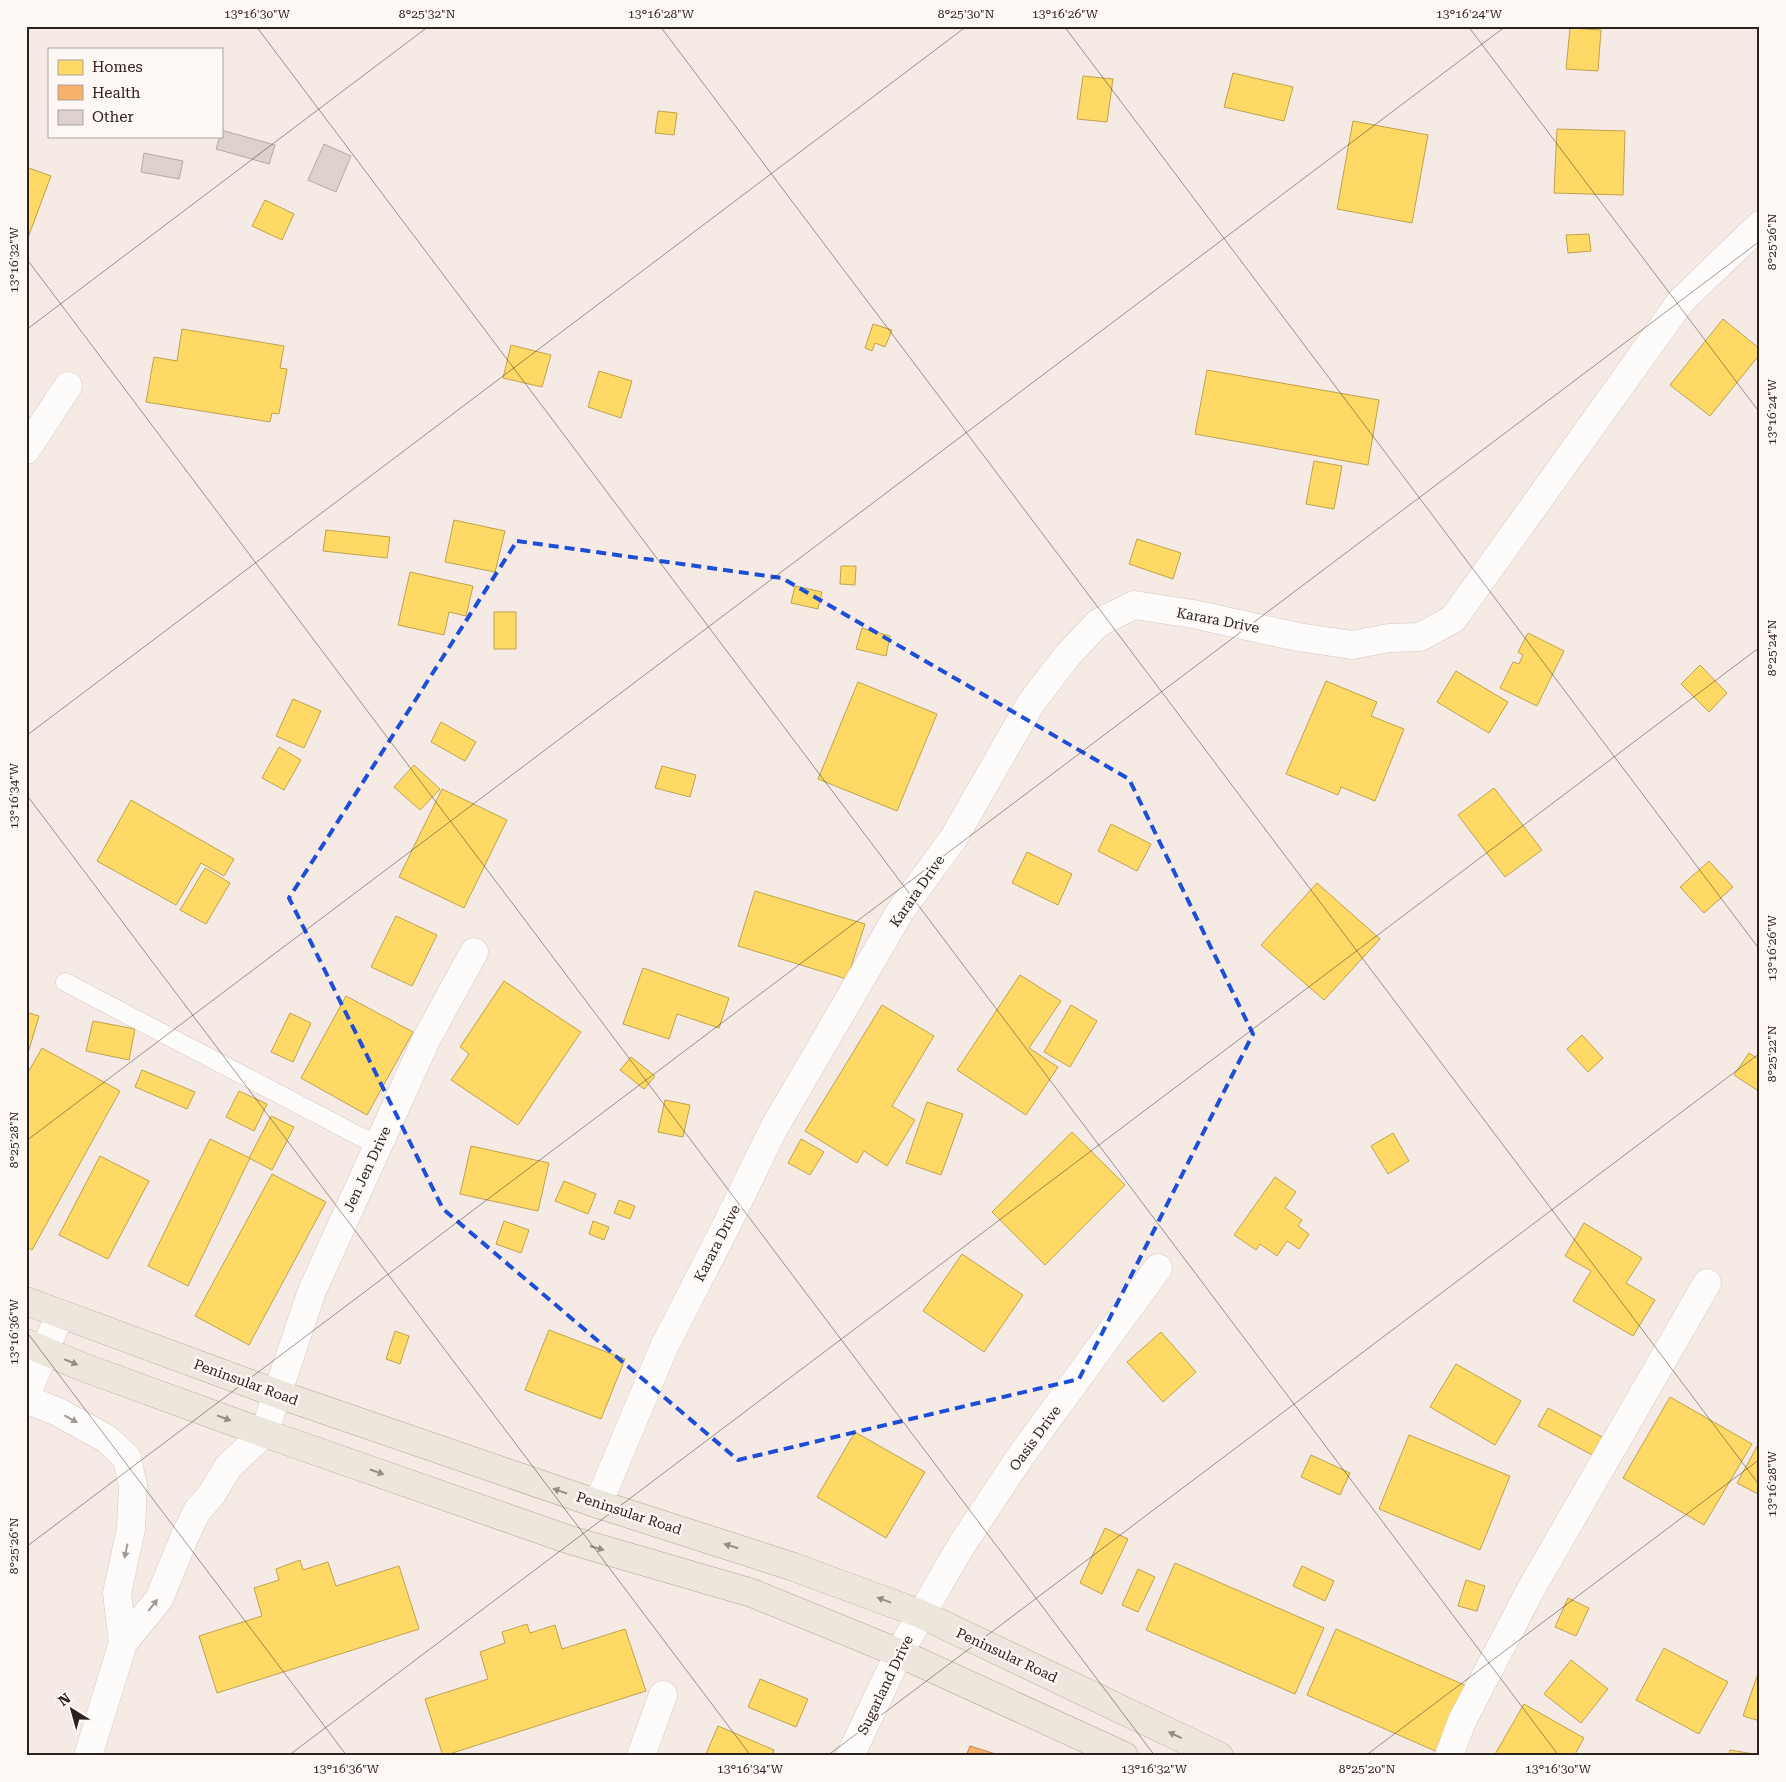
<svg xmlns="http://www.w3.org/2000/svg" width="1786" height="1782" font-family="'Roboto Serif',serif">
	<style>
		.homes { fill: #ffd966; stroke: #bfa250 }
		.health { fill: #f6b26b; stroke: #b98654 }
		.building { fill: #dcd1cc; stroke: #b4aaa5 }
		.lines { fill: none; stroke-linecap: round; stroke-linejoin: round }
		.service-casing { stroke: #d3c8c3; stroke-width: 19 }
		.minor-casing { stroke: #d3c8c3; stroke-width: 29 }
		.primary-casing { stroke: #b2a491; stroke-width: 29 }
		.service { stroke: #fefcfb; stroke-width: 18 }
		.minor { stroke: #fefcfb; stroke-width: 28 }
		.primary { stroke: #ece6dc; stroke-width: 28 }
		.oneway { fill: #958d86 }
		.oneway2 { fill: #9f9997 }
		.marked { fill: none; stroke: #1d4ed8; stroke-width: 4; stroke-dasharray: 10 6; stroke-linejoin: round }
		.ticks { fill: none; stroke: #2b211d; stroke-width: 1; stroke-opacity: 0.45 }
		.labels { text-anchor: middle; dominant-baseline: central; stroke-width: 5; stroke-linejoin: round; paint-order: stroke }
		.street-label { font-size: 14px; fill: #2b211d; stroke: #fef8f5 }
		.neatline { fill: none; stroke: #2b211d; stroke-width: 2 }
		.ticks-label { font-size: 12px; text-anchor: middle; fill: #2b211d }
	</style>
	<rect width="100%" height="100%" fill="#f6eae5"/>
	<!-- homes -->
	<path class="homes" d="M1570,28L1601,30L1598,71L1566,69Z
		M1233,73L1293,87L1284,121L1224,107Z
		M1083,76L1113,79L1107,122L1077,119Z
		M658,111L677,113L674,135L655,133Z
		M1353,121L1428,135L1412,223L1337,209Z
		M1557,129L1625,131L1623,195L1554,193Z
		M26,167L51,176L26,243Z
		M265,200L294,214L282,240L252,226Z
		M1589,234L1591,251L1568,253L1566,235Z
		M1723,319L1760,349V354L1710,416L1670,385Z
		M873,324L892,330L885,347L875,343L872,351L865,348Z
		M182,329L284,346L280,368L287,369L279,414L272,413L270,422L146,402L154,357L177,361Z
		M511,345L551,355L542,387L503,378Z
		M1207,370L1379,400L1368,465L1195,434Z
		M599,371L632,381L621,418L588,407Z
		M1314,461L1342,466L1334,509L1306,504Z
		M454,520L505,531L495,572L445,562Z
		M326,530L390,537L387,558L323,551Z
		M1137,539L1181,553L1173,579L1129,564Z
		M841,566H856L855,585L840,584Z
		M410,572L473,586L466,616L449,612L444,635L398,625Z
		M795,586L822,592L818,609L791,603Z
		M494,612H516V649H494Z
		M862,628L890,636L886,656L856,649Z
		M1528,633L1564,651L1537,706L1500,688L1513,662L1519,664L1523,655L1518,652Z
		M1700,665L1727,693L1709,712L1681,684Z
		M1456,671L1508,702L1489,733L1437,702Z
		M1326,681L1377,702L1371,716L1404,729L1375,801L1341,787L1338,795L1286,774Z
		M858,682L937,714L897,811L818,779Z
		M293,699L321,711L304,748L276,736Z
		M441,722L476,742L465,761L431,742Z
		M279,747L301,760L284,790L262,778Z
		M414,765L440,789L420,810L394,787Z
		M662,766L696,775L690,797L655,788Z
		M1494,788L1542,850L1505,877L1458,815Z
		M442,789L507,820L464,908L399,877Z
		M131,800L234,859L224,876L201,863L176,905L97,861Z
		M1111,824L1151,844L1137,871L1098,851Z
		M1027,852L1072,874L1058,905L1012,883Z
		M1709,861L1733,887L1704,913L1680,887Z
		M205,868L230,883L206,924L180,910Z
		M1317,883L1380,939L1324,1000L1261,945Z
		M755,891L865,924L847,979L738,946Z
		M396,916L437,935L412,986L371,967Z
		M643,968L729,998L719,1028L677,1014L669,1039L623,1024Z
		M1020,975L1061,1001L1029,1048L1058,1067L1026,1115L957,1070Z
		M504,981L581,1032L518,1125L451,1080L469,1054L460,1047Z
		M346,996L413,1032L367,1115L301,1078Z
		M882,1005L934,1036L892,1106L915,1120L887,1166L864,1151L857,1163L805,1131Z
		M1071,1005L1097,1021L1070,1067L1044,1052Z
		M26,1012L39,1016L26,1060Z
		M290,1013L311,1023L293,1062L271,1052Z
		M93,1021L135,1029L129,1060L86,1051Z
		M1582,1035L1603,1058L1588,1072L1567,1049Z
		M42,1048L120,1091L32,1250L26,1247V1076Z
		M1749,1053L1760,1060V1092L1734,1075Z
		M631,1057L655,1076L644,1089L620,1070Z
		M142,1070L195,1092L187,1109L135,1087Z
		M239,1091L267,1104L254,1131L226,1117Z
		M665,1100L690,1105L683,1137L658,1132Z
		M927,1102L963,1114L941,1175L906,1163Z
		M271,1116L294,1127L272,1170L249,1158Z
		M1072,1132L1125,1185L1045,1265L992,1212Z
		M1393,1133L1409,1161L1388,1174L1371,1146Z
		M210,1139L250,1158L188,1286L148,1266Z
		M801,1139L824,1152L810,1175L788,1163Z
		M471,1146L549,1163L538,1211L460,1194Z
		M100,1156L149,1181L108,1259L59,1235Z
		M272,1174L326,1202L249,1345L195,1316Z
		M1275,1177L1296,1192L1285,1208L1302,1220L1298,1226L1309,1234L1299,1249L1287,1241L1277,1256L1260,1244L1256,1250L1234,1235Z
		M564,1181L596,1194L588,1214L555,1201Z
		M619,1200L635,1206L630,1219L614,1213Z
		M504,1221L529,1230L521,1253L496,1244Z
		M593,1221L609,1227L604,1240L589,1234Z
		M1584,1223L1642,1258L1626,1283L1655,1300L1633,1336L1573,1301L1591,1271L1565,1256Z
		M962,1254L1023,1295L984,1352L923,1311Z
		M549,1330L625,1359L601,1419L525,1390Z
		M395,1331L409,1336L400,1364L386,1359Z
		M1161,1332L1196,1372L1163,1402L1127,1362Z
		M1456,1364L1521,1401L1495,1445L1430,1407Z
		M1670,1397L1752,1444L1704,1525L1623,1478Z
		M1548,1408L1606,1439L1596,1457L1538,1426Z
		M855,1432L925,1472L886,1538L817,1497Z
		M1409,1435L1510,1476L1480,1550L1379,1509Z
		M1760,1441V1495L1737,1483Z
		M1311,1455L1350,1473L1340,1495L1301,1477Z
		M1105,1528L1128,1539L1102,1594L1080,1583Z
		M300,1560L303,1570L328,1562L336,1586L399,1566L419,1629L217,1693L199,1636L262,1616L254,1588L279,1580L276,1569Z
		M1175,1563L1324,1628L1295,1694L1146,1630Z
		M1302,1566L1334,1581L1325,1601L1293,1586Z
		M1138,1569L1155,1577L1138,1612L1122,1605Z
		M1466,1580L1485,1586L1477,1611L1458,1606Z
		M1568,1598L1589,1608L1576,1636L1555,1627Z
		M527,1624L530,1633L555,1625L562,1649L625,1629L646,1691L443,1756L425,1699L488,1679L480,1652L505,1643L502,1632Z
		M1336,1629L1469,1687L1440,1753L1307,1695Z
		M1664,1648L1728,1682L1699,1734L1636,1700Z
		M1571,1660L1608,1689L1581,1723L1544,1694Z
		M1760,1668V1721L1743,1716Z
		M760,1679L808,1699L796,1727L748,1707Z
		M1524,1704L1584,1738L1574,1756H1494Z
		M718,1726L774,1750L772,1756H705Z
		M1730,1750L1760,1755V1756H1729Z"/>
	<!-- health -->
	<path class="health" d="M970,1746L1002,1756H966Z"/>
	<!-- building -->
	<path class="building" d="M221,130L275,145L269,164L216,149L220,136H221Z
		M324,144L351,156L336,192L308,180Z
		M144,153L183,161L179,179L141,172Z"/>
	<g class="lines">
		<!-- service casing -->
		<g class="service-casing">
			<path id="service" d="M65,982L378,1146"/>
		</g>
		<!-- minor casing -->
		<g class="minor-casing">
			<path id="minor" d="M26,450L68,386
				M26,1395L60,1314
				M26,1399L58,1412L107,1439L127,1458L133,1486L131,1529L117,1593L123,1643
				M598,1504L664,1347L726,1226L774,1128L901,910L953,839L1031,703L1067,656L1098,623L1134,605L1193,614L1298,637L1352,645L1389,638L1420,637L1453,619L1681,301L1760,225
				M88,1756L123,1643L159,1599L184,1538L197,1511L212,1494L228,1467L264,1433L312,1291L426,1040L474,952
				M641,1756L663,1695
				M850,1756L899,1653L961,1546L1020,1457L1158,1268
				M1449,1756L1462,1721L1531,1589L1707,1283"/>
		</g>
		<!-- primary casing -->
		<g class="primary-casing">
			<path id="primary" d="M26,1301L278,1394L598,1504L791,1566L921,1614L1219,1756
				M26,1343L80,1366L264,1433L570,1540L752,1593L899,1653L1124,1756"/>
		</g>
		<!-- service -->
		<use href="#service" class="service"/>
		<!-- minor -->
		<use href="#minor" class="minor"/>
		<!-- primary -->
		<use href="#primary" class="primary"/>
	</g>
	<!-- one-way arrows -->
	<defs><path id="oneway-solid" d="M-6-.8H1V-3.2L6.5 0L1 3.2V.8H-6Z" transform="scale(1.25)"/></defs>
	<g class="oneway">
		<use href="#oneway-solid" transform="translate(71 1362) rotate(23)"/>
		<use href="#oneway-solid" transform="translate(224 1418) rotate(21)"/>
		<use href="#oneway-solid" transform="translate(377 1472) rotate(19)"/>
		<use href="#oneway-solid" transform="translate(560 1491) rotate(-161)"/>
		<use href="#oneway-solid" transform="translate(731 1546) rotate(-162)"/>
		<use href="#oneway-solid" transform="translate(597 1548) rotate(16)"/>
		<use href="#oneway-solid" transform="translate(884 1600) rotate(-160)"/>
		<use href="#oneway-solid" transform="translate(1175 1735) rotate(-155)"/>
	</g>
	<g class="oneway2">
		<use href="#oneway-solid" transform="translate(71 1419) rotate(29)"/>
		<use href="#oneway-solid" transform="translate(126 1551) rotate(102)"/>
		<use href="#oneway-solid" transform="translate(153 1605) rotate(-51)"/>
	</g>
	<!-- marked area -->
	<path class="marked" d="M517,541L782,578L1129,779L1253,1034L1079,1379L738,1460L443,1209L289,898Z"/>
	<!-- ticks -->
	<path class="ticks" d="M256,26L1559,1756M660,26L1760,1486M1064,26L1760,950M1468,26L1760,413M26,258L1155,1756M26,330L429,26M26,736L967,26M26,794L751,1756M26,1141L1506,26M26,1331L347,1756M26,1547L1760,241M288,1756L1760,647M827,1756L1760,1053M1365,1756L1760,1459"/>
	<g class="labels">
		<!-- street labels -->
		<g class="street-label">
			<text transform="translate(1218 620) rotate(11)">Karara Drive</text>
			<text transform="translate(917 891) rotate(-55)">Karara Drive</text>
			<text transform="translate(367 1169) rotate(-65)">Jen Jen Drive</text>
			<text transform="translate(717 1243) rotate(-63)">Karara Drive</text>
			<text transform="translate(246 1382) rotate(20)">Peninsular Road</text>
			<text transform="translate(1035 1438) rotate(-54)">Oasis Drive</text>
			<text transform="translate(629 1513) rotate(18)">Peninsular Road</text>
			<text transform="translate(1007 1655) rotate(25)">Peninsular Road</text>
			<text transform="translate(885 1685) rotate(-64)">Sugarland Drive</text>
		</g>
	</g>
	<!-- border -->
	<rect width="1786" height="1782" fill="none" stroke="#fef8f5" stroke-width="55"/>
	<!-- legend -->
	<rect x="48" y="48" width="175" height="90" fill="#fef8f5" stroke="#aaa29f"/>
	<rect x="58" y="60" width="25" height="15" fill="#ffd966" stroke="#aaa29f"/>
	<text x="92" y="72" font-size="15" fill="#2b211d">Homes</text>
	<rect x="58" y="85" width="25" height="15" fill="#f6b26b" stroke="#aaa29f"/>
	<text x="92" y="98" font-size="15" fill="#2b211d">Health</text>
	<rect x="58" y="110" width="25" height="15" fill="#dcd1cc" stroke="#aaa29f"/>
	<text x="92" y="122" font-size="15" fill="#2b211d">Other</text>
	<!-- north arrow -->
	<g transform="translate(72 1710) rotate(323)" stroke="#fef8f5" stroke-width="4" paint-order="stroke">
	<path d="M0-4L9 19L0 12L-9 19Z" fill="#2b211d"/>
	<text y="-8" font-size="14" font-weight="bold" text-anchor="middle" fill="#2b211d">N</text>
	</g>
	<rect x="28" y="28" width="1730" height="1726" class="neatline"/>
	<g class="ticks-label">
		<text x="257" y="18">13°16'30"W</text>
		<text x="427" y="18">8°25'32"N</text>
		<text x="661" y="18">13°16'28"W</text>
		<text x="966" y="18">8°25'30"N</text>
		<text x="1065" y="18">13°16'26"W</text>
		<text x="1469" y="18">13°16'24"W</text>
		<text transform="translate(1772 242) rotate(-90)" y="4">8°25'26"N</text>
		<text transform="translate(14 260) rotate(-90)" y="4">13°16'32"W</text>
		<text transform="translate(1772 412) rotate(-90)" y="4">13°16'24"W</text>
		<text transform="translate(1772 648) rotate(-90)" y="4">8°25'24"N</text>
		<text transform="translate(14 796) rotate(-90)" y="4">13°16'34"W</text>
		<text transform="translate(1772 948) rotate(-90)" y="4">13°16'26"W</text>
		<text transform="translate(1772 1054) rotate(-90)" y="4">8°25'22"N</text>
		<text transform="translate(14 1140) rotate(-90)" y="4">8°25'28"N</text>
		<text transform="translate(14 1332) rotate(-90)" y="4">13°16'36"W</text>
		<text transform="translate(1772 1484) rotate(-90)" y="4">13°16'28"W</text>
		<text transform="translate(14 1546) rotate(-90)" y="4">8°25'26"N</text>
		<text x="346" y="1773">13°16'36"W</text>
		<text x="750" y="1773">13°16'34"W</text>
		<text x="1154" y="1773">13°16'32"W</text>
		<text x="1367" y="1773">8°25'20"N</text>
		<text x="1558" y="1773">13°16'30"W</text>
	</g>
</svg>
